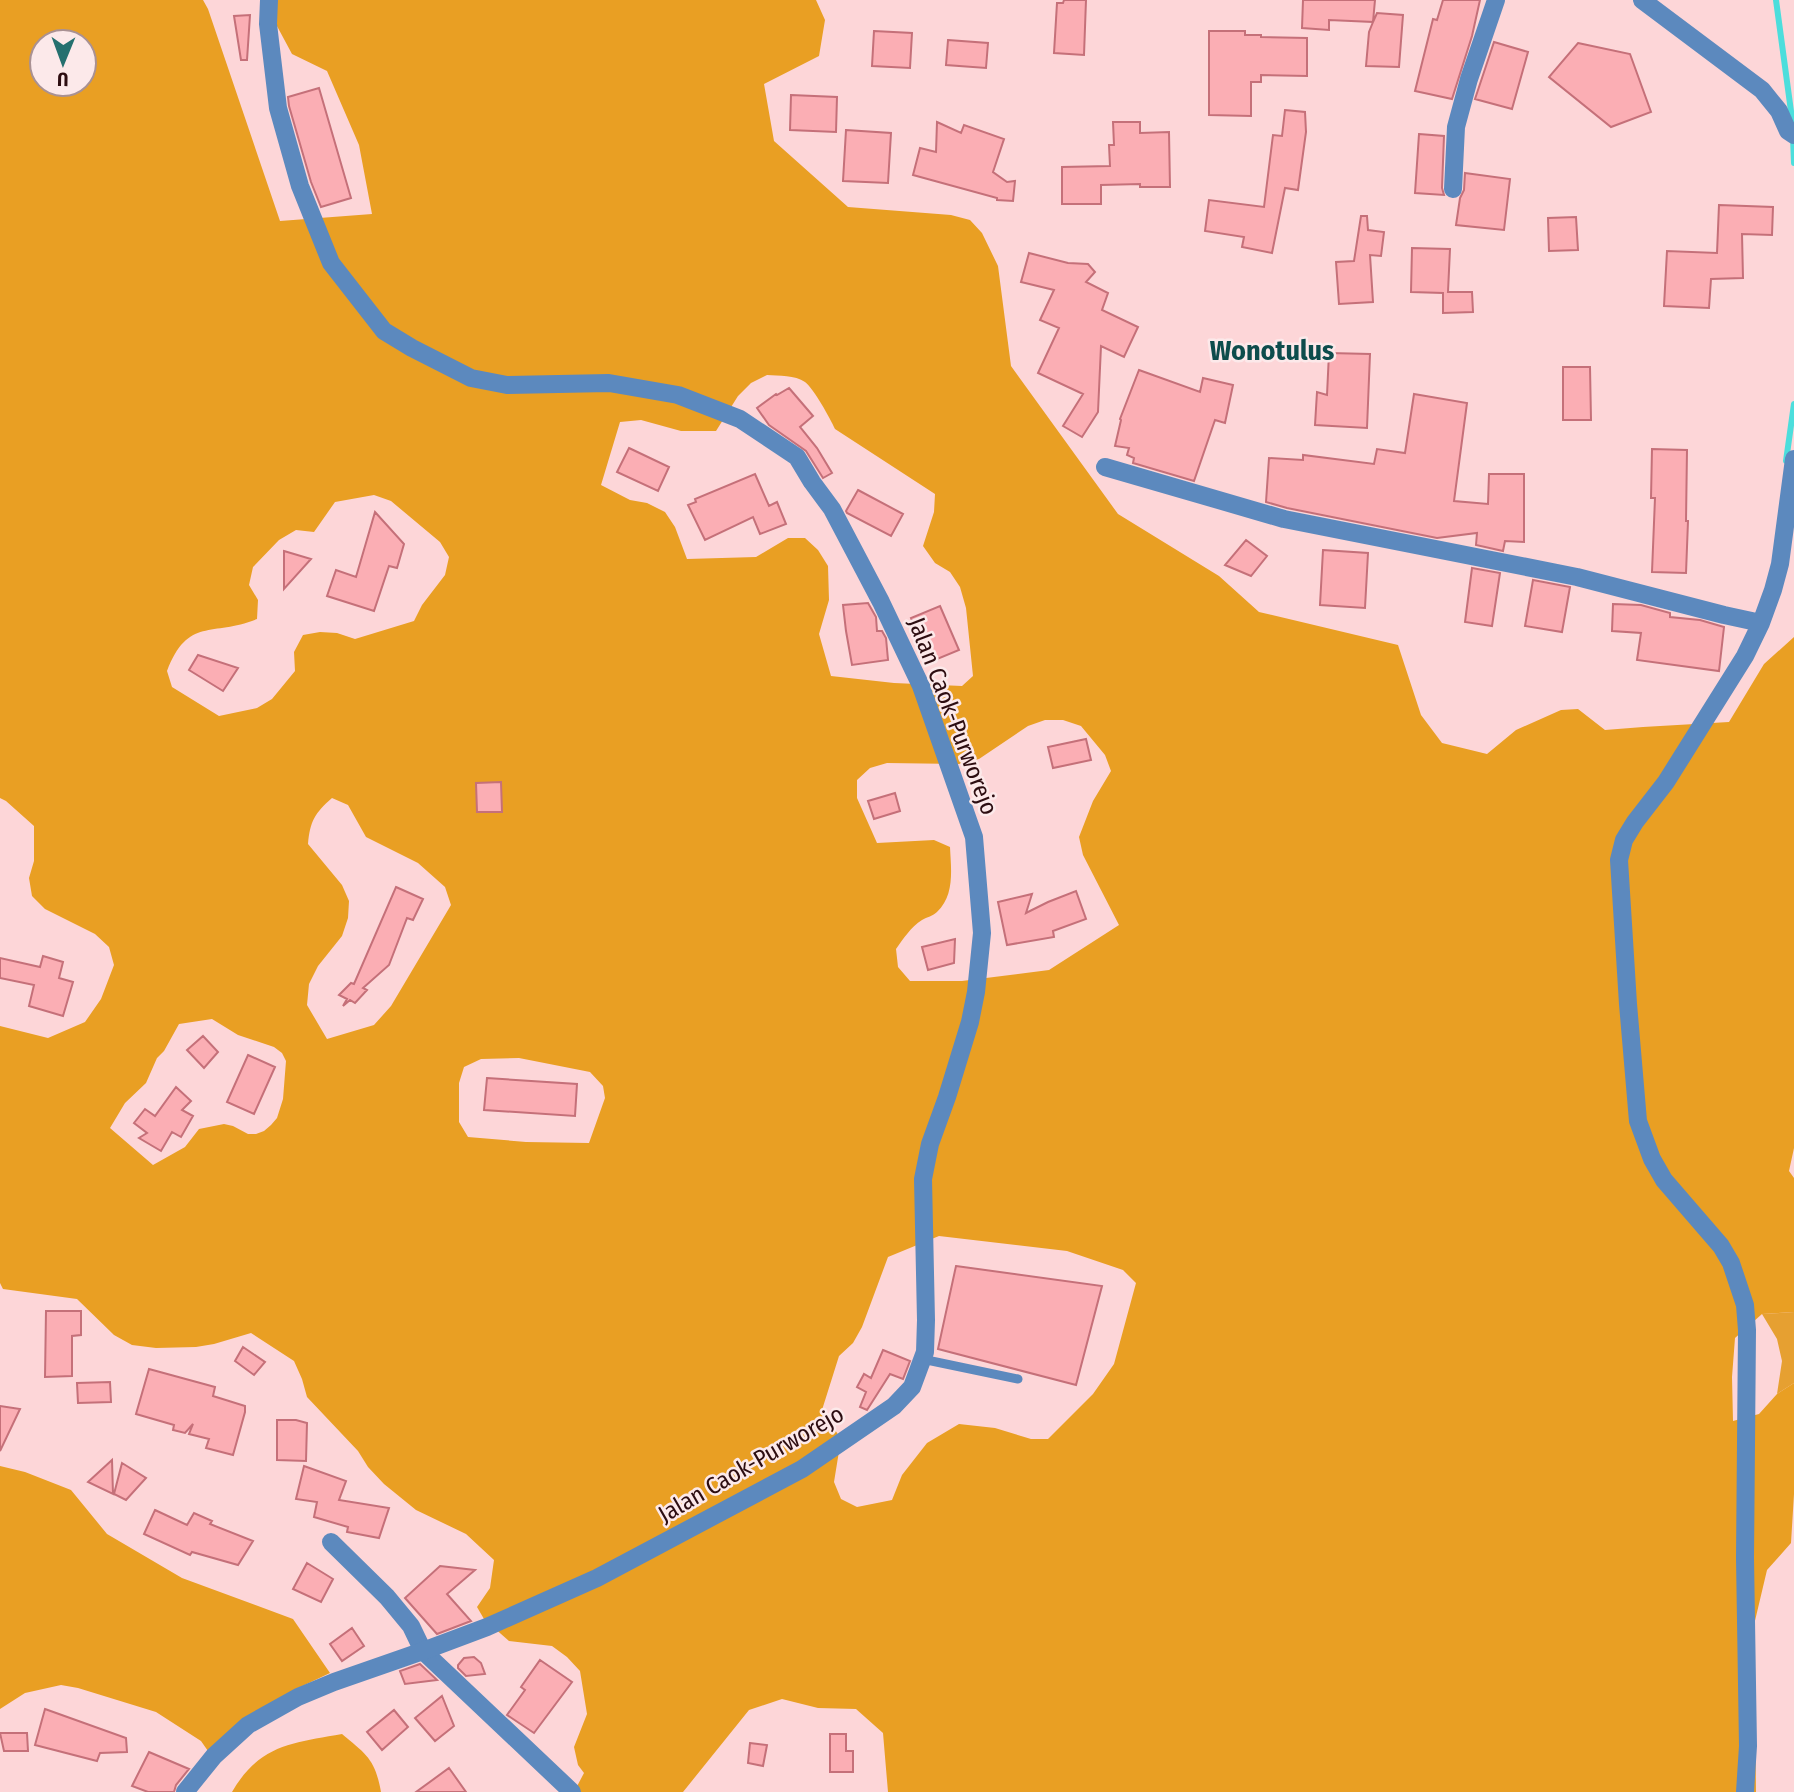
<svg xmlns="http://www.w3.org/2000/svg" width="1794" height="1792" font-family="'Fira Sans Condensed',sans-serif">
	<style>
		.green { fill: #e6a031 }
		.forest { fill: #e99f23; fill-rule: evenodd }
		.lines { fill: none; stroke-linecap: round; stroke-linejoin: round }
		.stream { stroke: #4cdedc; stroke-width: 6 }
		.building { fill: #fbaeb4; stroke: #c57079; stroke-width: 2 }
		.service { stroke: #5c89be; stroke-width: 9 }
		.minor { stroke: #5c89be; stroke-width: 18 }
		.tertiary { stroke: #5c89be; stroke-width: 18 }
		.labels { text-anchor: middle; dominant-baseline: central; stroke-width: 5; stroke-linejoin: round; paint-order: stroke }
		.street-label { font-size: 24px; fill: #2d0d11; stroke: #fce9ea }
		.quarter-label { font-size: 28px; font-weight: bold; fill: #0d4c4c; stroke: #fce9ea }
	</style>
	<rect width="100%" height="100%" fill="#fdd6d8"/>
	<!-- green -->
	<path class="green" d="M1794,1312V1383L1777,1394L1782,1361L1777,1339L1762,1314Z"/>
	<!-- forest -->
	<path class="forest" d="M0,0H203L208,9L280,221L372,214L359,145L327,71L292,54L263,0H816L825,20L819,56L764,84L774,141L848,207L951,215L970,220L982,233L998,266L1011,366L1118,514L1219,576L1259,612L1398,645L1421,715L1442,743L1487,754L1516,730L1561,710L1578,709L1605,730L1643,727L1729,722L1764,664L1794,637V1148L1789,1171L1794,1178V1312L1762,1314L1735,1338L1732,1377L1733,1421L1759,1414L1777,1394L1794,1383V1494L1791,1543L1767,1570L1754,1625L1756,1792H888L883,1733L856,1709L818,1708L782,1699L749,1710L683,1792H574L584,1773L578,1765L574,1747L587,1714L580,1671L567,1657L552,1646L509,1641L484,1619L477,1607L490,1588L494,1560L466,1534L416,1510L384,1484L368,1467L358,1451L307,1397L302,1379L294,1361L251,1333L214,1344L196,1347L156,1348L132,1345L114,1335L77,1299L3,1289L0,1283V1026L48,1038L85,1022L101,999L114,965L109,947L95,934L45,909L32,896L29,878L34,861V826L6,801L0,798ZM42,42H84V84H42ZM767,375C779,376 795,375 805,382C814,389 830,418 835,429L935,494L934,512L923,546L935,563L950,572L960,587L966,608L973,676L962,686L894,683L831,676L819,634L829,600L828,566L818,550L805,538H788L756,557L687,559L675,527L665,512L647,503L630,500L601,485L620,422L641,420L681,431H716L738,396L751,383ZM374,495L391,501L440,542L449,557L445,575L422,605L414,621L355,639L337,633L320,632L303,635L294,652L295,671L272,699L257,708L219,716L172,687L167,671C188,616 213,637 257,619L258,600L249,585L253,567L279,540L296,530L314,532L335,502ZM1045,720H1063L1081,726L1105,755L1111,771L1093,801L1079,837L1083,855L1119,925L1049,970L962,981H910L898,967L896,949C903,939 911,927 922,920C927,917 933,916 937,912C955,895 951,869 950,847L934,840L877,843L857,798V780L870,768L887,763L959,764L979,759L1028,726ZM332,798L348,805L366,837L418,863L445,887L451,905L391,1006L374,1025L327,1039L307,1005L309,984L318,966L342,936L348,918L349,901L342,885L308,844C310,821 315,813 332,798ZM212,1019L238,1035L274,1047L282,1053L286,1061L283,1099L277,1118L271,1125L264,1131L256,1134H248L233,1126L224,1124L199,1129L185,1147L153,1165L110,1128L125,1103L146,1083L157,1058L164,1051L179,1024ZM519,1058L590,1072L603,1086L605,1098L589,1143L526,1142L468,1137L459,1122V1083L464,1067L481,1059ZM939,1236L1067,1251L1123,1270L1136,1283L1114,1364L1093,1394L1048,1439H1031L995,1428L959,1424L927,1443L902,1475L892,1500L857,1507L841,1499L834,1482L841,1439L822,1410L839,1356L853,1343L862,1327L888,1257Z
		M0,1466L25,1472L71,1490L107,1534L182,1578L293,1619L330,1673L294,1690L208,1751L201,1741L156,1712L78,1688L61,1685L25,1693L0,1709Z
		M342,1734C367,1755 375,1759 381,1792H232C260,1744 293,1743 342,1734Z"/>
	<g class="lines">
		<!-- stream -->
		<path class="stream" d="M1776,0L1793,126
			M1793,137L1794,163
			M1786,461L1794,404"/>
	</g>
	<!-- building -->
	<path class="building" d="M1064,0H1086L1084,55L1054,53L1057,3H1063Z
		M1303,0H1375L1373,22L1377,13L1403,15L1399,67L1366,66L1369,32L1373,22L1329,20V30L1302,28Z
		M1443,0H1480L1472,36L1452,99L1415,91L1433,19L1437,20Z
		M250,15L247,60H241L234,16Z
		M874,31L912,33L910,68L872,66Z
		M1209,31H1245V35H1261V37L1307,38V76L1261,75V82H1251V116L1209,115Z
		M948,40L988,43L986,68L946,65Z
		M1494,42L1528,52L1512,109L1475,99Z
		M1578,43L1630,54L1651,112L1611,127L1549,77Z
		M319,88L351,198L321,207L311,182L289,106L288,97Z
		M791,95L837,97L836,132L790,130Z
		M1285,110L1305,112L1306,132L1298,190L1285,188L1272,253L1242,247L1244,237L1205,231L1209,200L1264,207L1273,135L1282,136Z
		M937,122L961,133L964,125L1004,139L993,172L1007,182L1015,181L1013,201L997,200V198L913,175L920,148L936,152Z
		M1113,122H1140V133L1169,132L1170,187H1140V184L1101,185V204H1062V167L1110,166L1109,145H1114Z
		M846,130L891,133L888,183L843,181Z
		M1419,134L1444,136L1442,188L1444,195L1415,193Z
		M1465,173L1510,179L1504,230L1456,225L1460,198L1464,190Z
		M1719,205L1773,207L1772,235L1742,234L1743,278L1711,279L1709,308L1664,306L1667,251L1717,253Z
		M1361,216H1367L1368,230L1384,232L1381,256L1370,255L1373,302L1339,304L1336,262L1354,261Z
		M1576,217L1578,250L1549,251L1548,218Z
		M1412,248L1450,249L1448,292H1472L1473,312L1443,313V293L1411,292Z
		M1029,253L1068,263L1088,264L1095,272L1086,282L1108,293L1102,310L1138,327L1124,357L1101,346L1098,412L1082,437L1063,426L1083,394L1038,373L1059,328L1040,320L1054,290L1021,282Z
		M1329,353L1370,354L1367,428L1315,425L1317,392L1327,395Z
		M1563,367H1590L1591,420H1563Z
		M1139,370L1200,392L1203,378L1233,385L1225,423L1215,420L1194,481L1133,463L1134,458L1127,455L1129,448L1115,446L1121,420L1120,419Z
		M789,388L813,416L800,427L817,448L832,473L823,478L806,451L769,425L757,408L776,394L777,395Z
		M1414,394L1467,403L1454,501L1488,504L1489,474H1524V542L1505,541L1503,551L1476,545L1477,533L1437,538L1287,508L1266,502L1269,458L1303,460V455L1374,464L1377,449L1405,453Z
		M629,448L669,467L658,491L617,472Z
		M1652,449L1687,450L1686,521H1688L1686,573L1652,572L1655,498H1651Z
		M755,474L769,506L777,502L786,524L760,534L753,517L705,540L688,505L696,502L695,499Z
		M858,490L903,514L891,536L847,513L846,511Z
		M375,512L404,544L397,568L389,566L374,611L327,596L336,570L356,577Z
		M1246,540L1267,556L1251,576L1225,565Z
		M1323,550L1368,553L1365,608L1320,605Z
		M284,551L311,559L284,589Z
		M1472,568L1500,573L1492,626L1465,622Z
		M1533,580L1570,587L1562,632L1525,626Z
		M868,603L876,617L877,631H882L886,638L888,660L852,665L846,631L843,605Z
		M1613,604L1641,605L1670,613V617L1700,620L1724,627L1719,671L1637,660L1641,633L1612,631Z
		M940,606L959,650L930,662L911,618Z
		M198,655L238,668L223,691L189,670Z
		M1086,739L1091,760L1053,768L1048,747Z
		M501,782L502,812H477L476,783Z
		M895,793L900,811L874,819L868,801Z
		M396,887L423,899L413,920L407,918L389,965L363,988L367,990L355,1003L350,1000L343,1006L347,999L339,995L351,983L354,984Z
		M1076,891L1086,919L1053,931L1054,937L1007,945L998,902L1032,894L1026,913L1048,902Z
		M955,939L954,963L928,970L922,947Z
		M43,956L63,962L59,978L73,982L63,1016L29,1006L34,985L0,978V958L40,967Z
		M203,1036L218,1052L204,1068L187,1050Z
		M248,1055L275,1067L254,1114L227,1102Z
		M487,1078L577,1084L575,1116L484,1110Z
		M176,1087L191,1101L182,1110L193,1116L181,1137L172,1132L161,1151L139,1138L147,1133L134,1123L145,1109L155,1116Z
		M956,1266L1102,1286L1076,1385L938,1349Z
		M46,1311H81V1335L72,1336V1376L45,1377Z
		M243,1347L265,1362L254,1375L235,1361Z
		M883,1350L910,1361L903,1379L890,1374L867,1410L860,1407L866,1392L857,1387L864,1374L871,1378Z
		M149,1369L215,1387L213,1396L245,1406V1412L233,1455L206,1448L209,1439L189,1434L193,1424L185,1433L173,1430L174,1425L136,1414Z
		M110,1382L111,1402L78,1403L77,1383Z
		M0,1406L20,1409L0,1451Z
		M277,1420H296L307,1423L306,1461L277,1460Z
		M112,1460L113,1494L88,1482Z
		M122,1463L146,1478L126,1500L114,1494Z
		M304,1466L346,1481L339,1500L389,1508L379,1538L347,1532L348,1527L314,1517L317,1502L296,1499Z
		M155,1510L187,1525L194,1513L212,1521L210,1524L253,1541L238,1565L192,1552L190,1555L144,1534Z
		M307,1563L333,1579L321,1602L293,1589Z
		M440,1566L475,1570L447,1594L471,1621L437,1634L405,1598Z
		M352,1628L364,1646L342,1661L330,1644Z
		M474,1657L481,1663L485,1674L466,1676L458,1668V1665L464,1658Z
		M540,1660L572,1682L534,1733L507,1715L525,1690L521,1687Z
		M420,1664L437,1680L405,1684L400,1671Z
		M442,1696L454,1726L435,1741L415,1718Z
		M45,1709L126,1738L127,1752L100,1753L97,1761L35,1745Z
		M394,1710L408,1727L382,1750L367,1732Z
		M0,1733H27L28,1751H4Z
		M830,1734H846V1751H853V1772H830Z
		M750,1743L767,1745L763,1766L748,1763Z
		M149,1752L189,1769L176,1785L174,1792H148L132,1786Z
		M449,1768L466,1792H416Z"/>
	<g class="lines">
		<!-- service -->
		<path class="service" d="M922,1359L1018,1379"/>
		<!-- minor -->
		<path class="minor" d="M1642,0L1762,90L1779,111L1788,131L1794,135
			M1453,189L1456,127L1469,79L1496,0
			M1105,467L1284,519L1577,577L1724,615L1761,623
			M331,1542L387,1597L411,1626L423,1651L572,1792
			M1745,1792L1748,1746L1745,1558L1747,1330L1745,1305L1731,1263L1721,1246L1664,1180L1652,1159L1638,1121L1628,1004L1619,860L1624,840L1635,822L1666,782L1745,656L1761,623L1773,590L1780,564L1794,459"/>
		<!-- tertiary -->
		<path class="tertiary" d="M185,1792L214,1756L248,1725L298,1697L334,1682L423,1651L487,1627L597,1578L802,1469L894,1406L912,1387L925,1352L926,1320L923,1179L930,1144L947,1097L970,1022L976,992L982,933L974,837L921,686L881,602L832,509L812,482L797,457L740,419L678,395L609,383L507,385L471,378L412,348L384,331L331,263L300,186L278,108L268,24L269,0"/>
	</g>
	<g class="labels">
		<!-- street labels -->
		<g class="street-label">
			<text transform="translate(953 716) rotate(69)">Jalan Caok-Purworejo</text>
			<text transform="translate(751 1464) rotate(-30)">Jalan Caok-Purworejo</text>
		</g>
		<!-- quarter labels -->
		<g class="quarter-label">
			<text x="1272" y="350">Wonotulus</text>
		</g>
	</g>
	<!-- north arrow -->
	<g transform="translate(63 63) rotate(181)"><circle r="33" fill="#fce9ea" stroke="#a99193" stroke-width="2"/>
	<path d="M0-5L12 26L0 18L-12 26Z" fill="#25706f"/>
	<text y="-10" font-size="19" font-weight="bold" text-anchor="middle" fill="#2d0d11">U</text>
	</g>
</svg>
